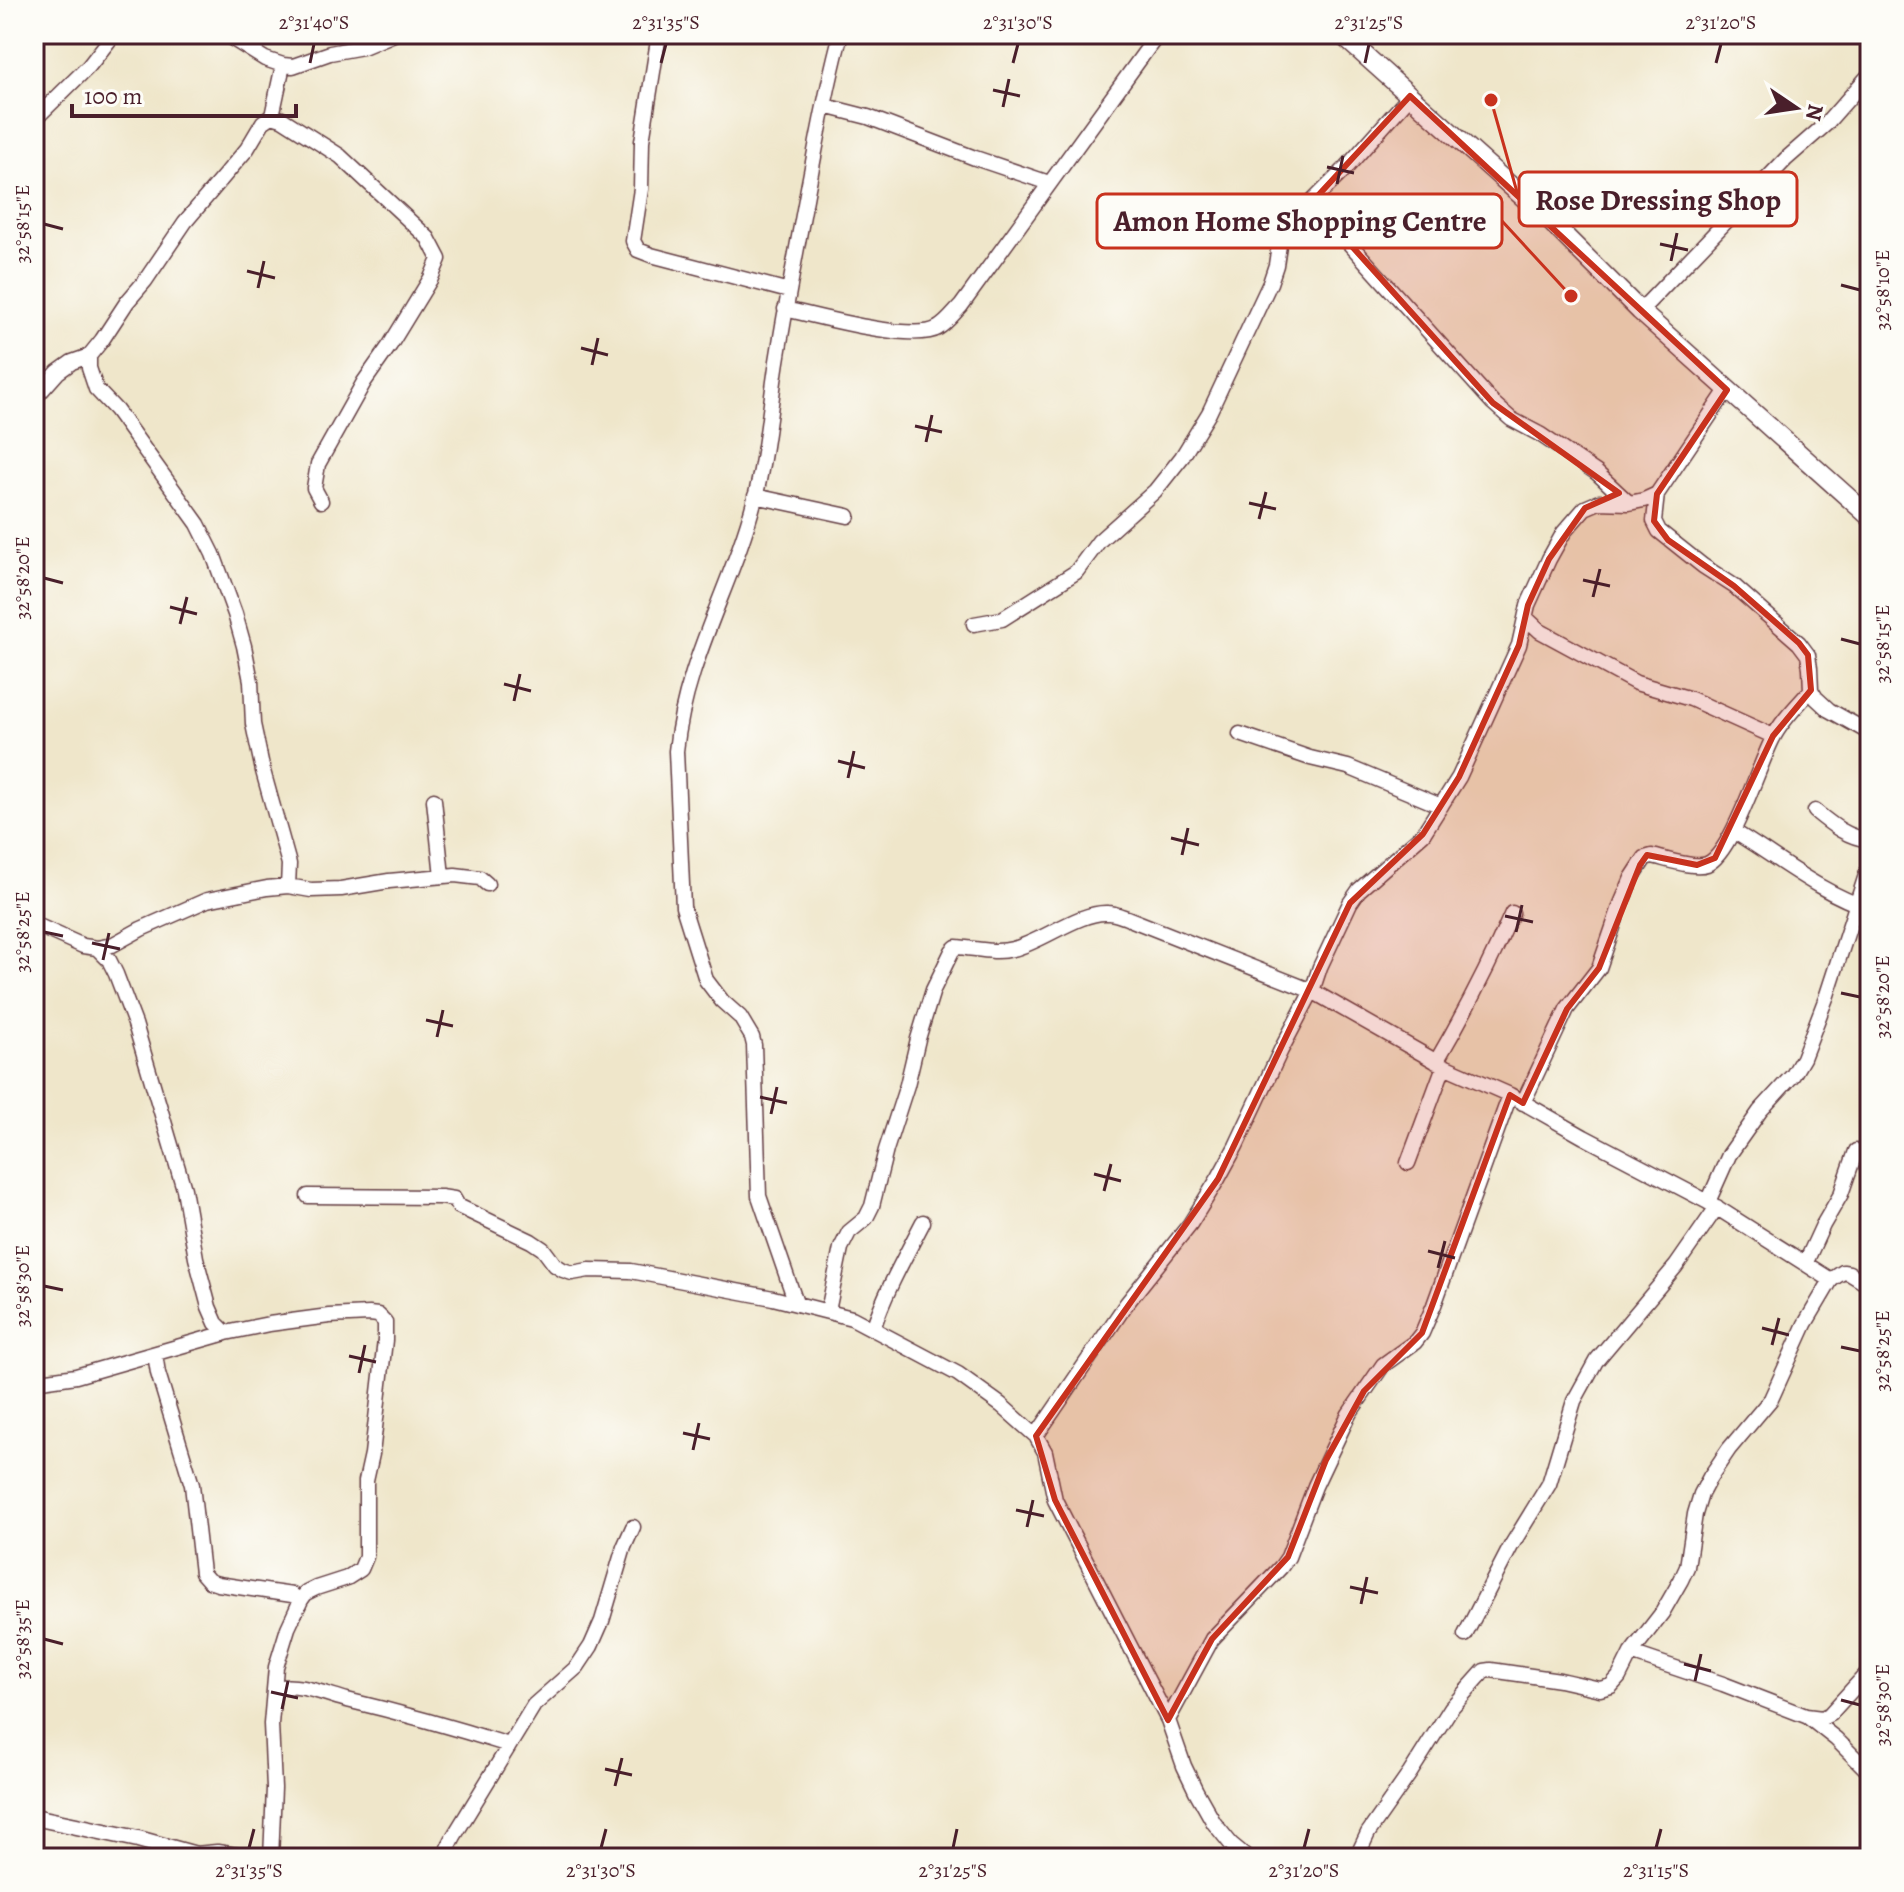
<svg xmlns="http://www.w3.org/2000/svg" width="1904" height="1892" font-family="Alegreya,serif">
	<style>
		.lines { fill: none; stroke-linecap: round; stroke-linejoin: round }
		.minor-casing { stroke: #633d43; stroke-width: 17 }
		.tertiary-casing { stroke: #633d43; stroke-width: 19 }
		.secondary-casing { stroke: #633d43; stroke-width: 21 }
		.minor { stroke: #fff; stroke-width: 14 }
		.tertiary { stroke: #fff; stroke-width: 16 }
		.secondary { stroke: #fff; stroke-width: 18 }
		.marked { fill: #c8321e; fill-opacity: 0.2; stroke: #c8321e; stroke-width: 6; stroke-linejoin: round }
		.ticks { fill: none; stroke: #4a1f2b; stroke-width: 3 }
		.leader { fill: none; stroke: #c8321e; stroke-width: 3 }
		.callout-dot { fill: #c8321e; stroke: #fdfcf7; stroke-width: 3 }
		.callout { fill: #fdfcf7; stroke: #c8321e; stroke-width: 3 }
		.callout-label { font-size: 30px; text-anchor: middle; font-weight: bold; fill: #4a1f2b }
		.neatline { fill: none; stroke: #4a1f2b; stroke-width: 3 }
		.ticks-label { font-size: 20px; text-anchor: middle; fill: #4a1f2b }
	</style>
	<rect width="100%" height="100%" fill="#fdfcf7"/>
	<filter id="ink" filterUnits="userSpaceOnUse"><feTurbulence type="fractalNoise" baseFrequency=".0125" numOctaves="2"/><feDisplacementMap in="SourceGraphic" scale="16" xChannelSelector="R" yChannelSelector="G"/><feConvolveMatrix kernelMatrix="1 2 1 2 8 2 1 2 1" color-interpolation-filters="sRGB"/></filter>
	<filter id="wash" filterUnits="userSpaceOnUse"><feTurbulence type="fractalNoise" baseFrequency=".006" numOctaves="4" result="noise"/><feDisplacementMap in="SourceGraphic" scale="32" xChannelSelector="R" yChannelSelector="G"/><feGaussianBlur stdDeviation="1.8" result="paint"/><feColorMatrix in="noise" values="0 0 0 0 0 0 0 0 0 0 0 0 0 0 0 0 0 1.4 0 .05"/><feComposite in="paint" operator="in"/></filter>
	<g filter="url(#wash)">
		<rect width="100%" height="100%" fill="#efe6ca"/>
	</g>
	<g filter="url(#ink)">
		<g class="lines">
			<!-- minor casing -->
			<g class="minor-casing">
				<path id="minor" d="M225,34L265,59L283,65L293,66L330,53L363,47L394,34
					M659,34L642,141L641,189L633,241L638,250L651,255L789,291
					M825,106L868,117L975,158L1049,183
					M272,116L283,65
					M34,120L89,66L114,34
					M1312,202L1493,403L1511,419L1541,435L1597,473L1629,503
					M785,309C816,316 914,343 938,328C947,323 954,313 961,306L1158,34
					M1640,311L1786,159L1826,124L1870,74
					M89,356V368L96,389L116,410L198,524L213,554L235,614L244,646L251,681L253,724L263,771L289,864L288,886
					M1727,390L1657,494L1654,521L1659,531L1703,566L1734,586L1799,643L1808,655L1810,668L1811,690L1816,698L1829,710L1870,733
					M34,399L58,372L72,362L89,356L102,340L127,302L145,281L185,222L247,149L263,122L272,116L282,119L340,156L428,238L439,259L431,278L390,345L364,382L318,464L314,488L321,501
					M755,496L848,516
					M1526,618L1540,631L1636,683L1691,699L1773,736
					M974,624L1002,619L1076,572L1099,541L1155,491L1182,457L1209,413L1270,283L1276,265L1281,232L1286,221L1312,202L1346,168L1410,96
					M1240,734L1310,758L1348,767L1441,806
					M434,800L442,876
					M1815,811C1832,825 1848,838 1870,840
					M1733,831C1778,858 1820,893 1870,909
					M34,924L83,946L97,948L112,945L141,929L207,900L267,888L288,886L311,890L341,889L389,881L455,875L480,878L487,884
					M97,948L109,960L116,974L135,1024L184,1189L196,1258L209,1307L216,1323L226,1333
					M1436,1062C1464,1014 1490,964 1512,913
					M1523,1103L1567,1009L1599,968L1621,904L1632,878L1645,858L1652,856C1666,859 1694,869 1707,864C1732,854 1759,764 1773,738C1782,720 1798,705 1811,690
					M1408,1163L1444,1066
					M308,1196L441,1197L454,1199L458,1206L531,1241L543,1249L555,1265L563,1270L572,1273L589,1270L631,1271L773,1298L852,1318L958,1374L1001,1405L1036,1436L1045,1452L1055,1500L1168,1720L1184,1766L1196,1791L1214,1823L1231,1844L1248,1858
					M1708,1202L1729,1155L1760,1111L1793,1075L1803,1058L1826,998L1870,863
					M1806,1262L1823,1225L1841,1194L1856,1151
					M796,1303L759,1196L754,1045L752,1037L740,1017L722,1001L706,980L683,907L676,751C685,661 733,584 755,498C767,451 770,402 778,355C787,299 798,243 808,188C818,137 827,84 841,34
					M828,1311L841,1248L849,1232L866,1218L872,1206L886,1150L907,1085L918,1039L933,990L952,951L956,947C975,948 994,954 1013,949C1042,942 1080,911 1108,913C1114,913 1121,916 1127,918L1312,991L1444,1066L1510,1095L1584,1137L1708,1202L1831,1280
					M873,1329C885,1292 905,1257 923,1222
					M155,1354L158,1373L192,1485L202,1573L209,1581L218,1584L292,1595L301,1600
					M34,1382L76,1376L226,1333L269,1324L329,1316L369,1314L378,1315L385,1322V1340L372,1454L366,1481V1557L361,1569L347,1578L316,1588L306,1593L301,1600L288,1628L276,1667L271,1724L274,1788L271,1858
					M1036,1436L1127,1303L1190,1224L1218,1179L1236,1146L1281,1050L1312,991L1320,967L1350,903L1359,890L1423,834L1459,777L1519,645L1528,605L1549,559L1564,532L1585,508L1599,502L1629,503L1644,500L1657,494
					M1465,1635L1511,1546L1549,1484L1574,1401L1596,1361L1676,1266L1717,1207
					M1631,1653L1723,1684L1806,1716L1822,1718L1830,1714L1870,1670
					M275,1688C297,1682 325,1694 347,1700C402,1713 455,1728 509,1745
					M1808,1717L1836,1739L1870,1773
					M1168,1720L1212,1639L1281,1567L1288,1557L1315,1486L1349,1414L1383,1365L1415,1342L1422,1333L1434,1305L1510,1095
					M443,1858L454,1836L534,1705L577,1667L591,1646L602,1621L624,1547L633,1527
					M1355,1858L1360,1850L1368,1833L1410,1773L1451,1708L1484,1671L1491,1670L1560,1680L1600,1689L1611,1686L1619,1677L1631,1653L1662,1613L1681,1580L1687,1567L1695,1514L1701,1494L1710,1477L1729,1449L1771,1399L1805,1324L1831,1280L1843,1272L1849,1273L1870,1286
					M1867,1858L1870,1855"/>
			</g>
			<!-- tertiary casing -->
			<g class="tertiary-casing">
				<path id="tertiary" d="M34,1817L138,1839L196,1855L217,1853L248,1858"/>
			</g>
			<!-- secondary casing -->
			<g class="secondary-casing">
				<path id="secondary" d="M1341,34L1552,223L1640,311L1870,517"/>
			</g>
			<!-- minor -->
			<use href="#minor" class="minor"/>
			<!-- tertiary -->
			<use href="#tertiary" class="tertiary"/>
			<!-- secondary -->
			<use href="#secondary" class="secondary"/>
		</g>
	</g>
	<!-- marked area -->
	<path class="marked" d="M1410,96L1727,390L1657,494L1654,521L1668,540L1734,586L1799,643L1808,655L1811,690L1773,736L1715,858L1697,865L1647,855L1640,865L1599,968L1567,1009L1523,1103L1510,1095L1422,1333L1364,1391L1326,1460L1288,1557L1212,1639L1168,1720L1055,1500L1036,1436L1218,1179L1350,903L1423,834L1459,777L1519,645L1528,605L1549,559L1585,508L1619,493L1493,403L1312,202Z"/>
	<!-- ticks -->
	<path class="ticks" d="M310,63L314,44M661,63L666,44M1013,63L1018,44M1365,63L1369,44M1716,63L1721,44M993,90L1020,96M1003,107L1009,79M1327,167L1354,173M1337,184L1343,156M44,224L63,229M1660,244L1688,250M1671,261L1677,233M247,271L275,278M1841,285L1860,290M258,288L264,261M581,348L608,355M592,365L598,338M915,426L942,432M926,442L932,415M1249,503L1276,509M1259,519L1266,492M44,578L63,583M1583,580L1610,586M1593,597L1600,569M170,607L197,614M180,624L187,597M1841,639L1860,644M504,684L531,691M514,701L520,674M838,761L865,768M848,778L854,751M1171,838L1199,845M1182,855L1188,828M1505,916L1533,922M44,932L63,936M1516,932L1522,905M92,943L120,949M103,960L109,933M1841,993L1860,997M426,1020L453,1026M437,1037L443,1010M760,1097L787,1103M771,1114L777,1087M1094,1174L1121,1181M1104,1191L1111,1164M1428,1251L1455,1258M1438,1268L1445,1241M44,1286L63,1290M1762,1328L1789,1335M1772,1345L1779,1318M1841,1347L1860,1351M349,1356L376,1362M359,1373L365,1345M683,1433L710,1439M693,1450L699,1423M1016,1510L1044,1516M1027,1527L1033,1500M1350,1587L1378,1593M1361,1604L1367,1577M44,1639L63,1644M1684,1664L1711,1671M1695,1681L1701,1654M271,1692L298,1698M1841,1700L1860,1705M282,1709L288,1681M605,1769L632,1775M615,1786L622,1758M249,1848L254,1829M601,1848L606,1829M953,1848L957,1829M1304,1848L1309,1829M1656,1848L1661,1829"/>
	<!-- callouts -->
	<path class="leader" d="M1491 100L1519 199M1571 296L1502 221"/>
	<g class="callout-dot">
		<circle cx="1491" cy="100" r="8"/>
		<circle cx="1571" cy="296" r="8"/>
	</g>
	<g class="callout">
		<rect x="1519" y="172" width="278" height="54" rx="8"/>
		<rect x="1097" y="194" width="405" height="54" rx="8"/>
	</g>
	<g class="callout-label">
		<text x="1658" y="210">Rose Dressing Shop</text>
		<text x="1300" y="231">Amon Home Shopping Centre</text>
	</g>
	<!-- margin -->
	<rect width="1904" height="1892" fill="none" stroke="#fdfcf7" stroke-width="88"/>
	<!-- north arrow -->
	<g transform="translate(1796 108) rotate(103)" stroke="#fdfcf7" stroke-width="6" paint-order="stroke">
	<path d="M0-6L14 30L0 20L-14 30Z" fill="#4a1f2b"/>
	<text y="-12" font-size="22" font-weight="bold" text-anchor="middle" fill="#4a1f2b">N</text>
	</g>
	<!-- scale -->
	<path d="M72 104v12h224v-12" fill="none" stroke="#4a1f2b" stroke-width="4"/>
	<text x="84" y="104" font-size="24" fill="#4a1f2b" stroke="#fdfcf7" stroke-width="6" paint-order="stroke">100 m</text>
	<rect x="44" y="44" width="1816" height="1804" class="neatline"/>
	<g class="ticks-label">
		<text x="314" y="29">2°31'40"S</text>
		<text x="666" y="29">2°31'35"S</text>
		<text x="1018" y="29">2°31'30"S</text>
		<text x="1369" y="29">2°31'25"S</text>
		<text x="1721" y="29">2°31'20"S</text>
		<text transform="translate(22 224) rotate(-90)" y="7">32°58'15"E</text>
		<text transform="translate(1882 290) rotate(-90)" y="7">32°58'10"E</text>
		<text transform="translate(22 578) rotate(-90)" y="7">32°58'20"E</text>
		<text transform="translate(1882 644) rotate(-90)" y="7">32°58'15"E</text>
		<text transform="translate(22 932) rotate(-90)" y="7">32°58'25"E</text>
		<text transform="translate(1882 997) rotate(-90)" y="7">32°58'20"E</text>
		<text transform="translate(22 1286) rotate(-90)" y="7">32°58'30"E</text>
		<text transform="translate(1882 1351) rotate(-90)" y="7">32°58'25"E</text>
		<text transform="translate(22 1639) rotate(-90)" y="7">32°58'35"E</text>
		<text transform="translate(1882 1705) rotate(-90)" y="7">32°58'30"E</text>
		<text x="249" y="1877">2°31'35"S</text>
		<text x="601" y="1877">2°31'30"S</text>
		<text x="953" y="1877">2°31'25"S</text>
		<text x="1304" y="1877">2°31'20"S</text>
		<text x="1656" y="1877">2°31'15"S</text>
	</g>
</svg>
